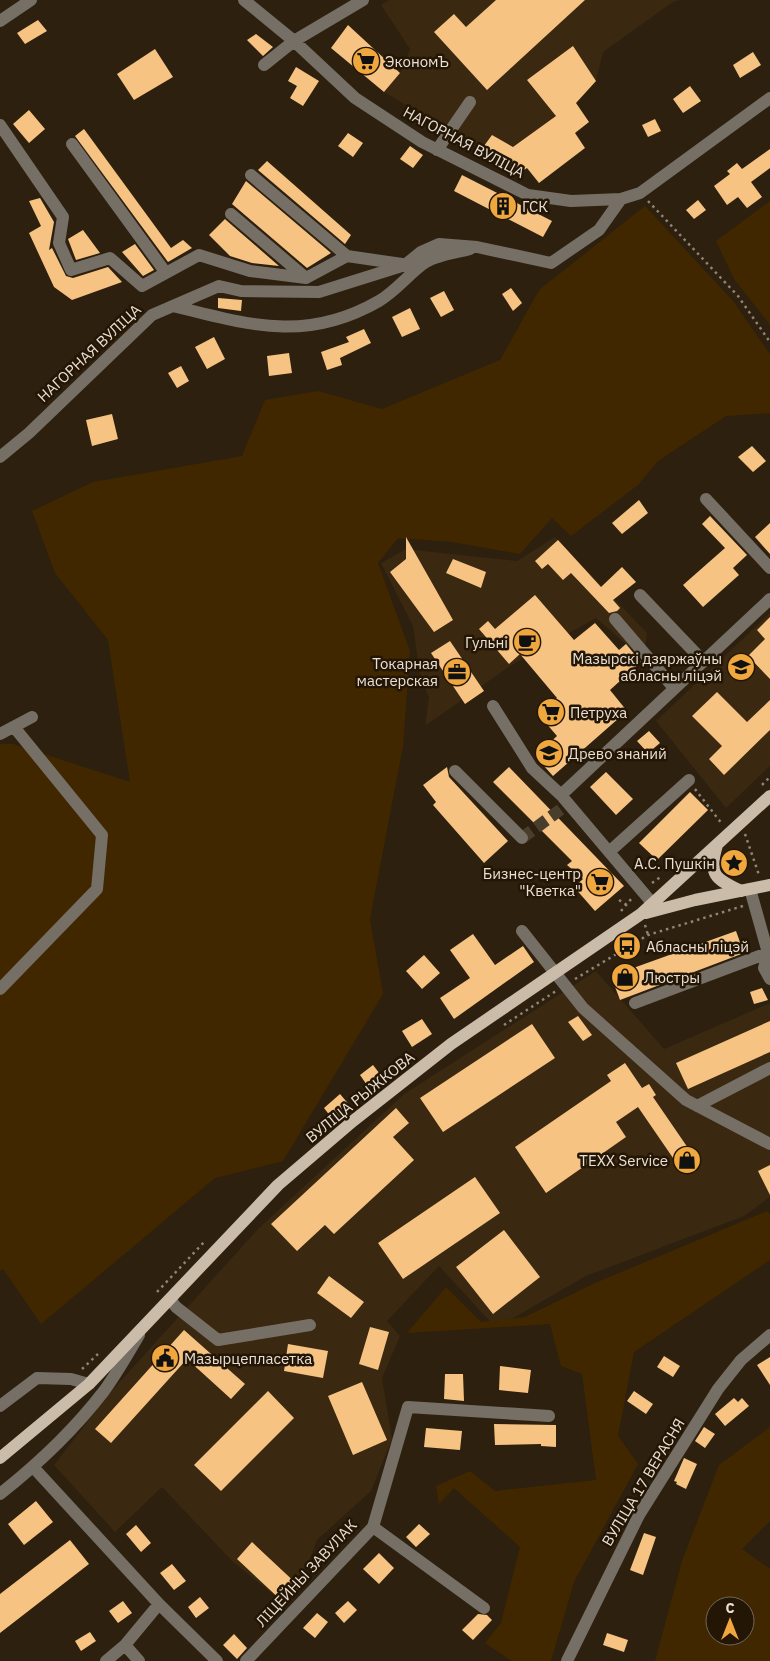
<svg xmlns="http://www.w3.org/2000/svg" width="770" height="1661" font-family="'IBM Plex Sans',sans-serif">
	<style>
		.built { fill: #3a2810 }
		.green { fill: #402700; fill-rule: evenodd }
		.building { fill: #f6c383 }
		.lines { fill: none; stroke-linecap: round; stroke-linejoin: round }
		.minor-tunnel { stroke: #493d2c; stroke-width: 12; stroke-dasharray: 12 6; stroke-linecap: butt }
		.path { stroke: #908476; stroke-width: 2.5; stroke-dasharray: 2.5 4; stroke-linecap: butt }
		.minor { stroke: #766f66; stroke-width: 12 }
		.major { stroke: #cbbcaa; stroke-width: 12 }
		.labels { text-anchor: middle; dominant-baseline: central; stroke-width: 5; stroke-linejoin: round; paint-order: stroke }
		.poi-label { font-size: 15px; fill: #e9dfd4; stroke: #231605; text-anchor: start }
		.street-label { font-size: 15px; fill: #e9dfd4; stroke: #231605 }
	</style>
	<rect width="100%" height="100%" fill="#2d200e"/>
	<!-- built -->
	<path class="built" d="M389,0H680L673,2L603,52L596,81L576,103L589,122L517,175L481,150L384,92L400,73L410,49L381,5Z
		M555,537L647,633L644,660L596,618L510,666L425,726L429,697L420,675L413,626L381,563L406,549L517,561Z
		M770,613V766L726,808L656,721Z
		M596,971L664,1049L770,1003V1197L744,1216L586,1276L496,1328L439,1266L387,1321L400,1336L382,1378L392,1439L371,1491L317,1540L299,1587L284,1603L232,1561L162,1487L115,1532L54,1465L108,1395L258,1229L404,1094Z"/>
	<!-- green -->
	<path class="green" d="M770,201V325L734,279L716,241Z
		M645,206L733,301L770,354V413L726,416L658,461L638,485L571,536L552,518L520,554L452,542L398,538L378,563L410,651L403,746L370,919L383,994L283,1161L215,1178L41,1324L3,1269L0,1271V744H13L130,782L108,640L55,573L32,511L93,482L242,456L265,400L318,391L382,409L500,360L539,290Z
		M767,1211L770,1214V1260L634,1352L618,1436L638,1464L574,1582L551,1661H512L485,1643L501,1623L520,1547L454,1488L439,1504L436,1486L470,1471L495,1491L596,1480L582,1374L561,1366L550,1324L407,1333L446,1287L481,1322L525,1317L595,1283Z
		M770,1427V1521L742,1549L770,1569V1661H655L682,1561L719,1465ZM715,1606H745V1636H715Z"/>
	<!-- building -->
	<path class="building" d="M496,0H585L487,90L434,32L454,14L466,27Z
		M38,20L47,31L25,44L17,33Z
		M348,25L400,73L384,92L331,48Z
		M256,34L273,47L263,56L247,40Z
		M573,46L596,81L576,103L589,122L575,133L585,148L539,183L527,168L517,175L481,150L492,135L513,147L556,116L527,80Z
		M155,49L173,77L134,100L117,74Z
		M753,52L761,65L740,78L733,65Z
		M296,67L319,81L303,106L290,98L297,86L288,81Z
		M690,86L701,101L683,113L673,99Z
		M29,110L45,129L29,143L13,124Z
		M655,119L661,131L648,137L642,125Z
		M84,129L171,248L183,240L192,248L168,262L75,136Z
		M348,133L363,143L353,157L338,146Z
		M410,146L423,155L413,168L400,159Z
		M770,149V168L751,182L762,197L747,208L738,197L727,205L714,186L730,174L727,171L737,163L742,169Z
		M267,161L351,235L345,244L258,170Z
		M462,175L552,221L543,237L454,191Z
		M246,181L331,253L307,268L232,204Z
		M40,198L54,222L49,250L52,248L66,276L73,278L108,267L122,282L72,300L54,287L29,233L41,226L29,201Z
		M698,200L706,210L694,219L686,210Z
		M225,219L226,220L279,266L252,263L230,256L209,235Z
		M83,230L100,253L76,260L68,239Z
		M135,244L154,270L143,276L122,252Z
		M511,288L522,303L513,311L502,294Z
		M444,291L454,310L441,317L430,298Z
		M218,298L242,300L241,311L218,308Z
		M410,308L420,329L402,337L392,317Z
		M364,329L371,343L340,358L342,365L327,370L321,352L349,342L346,337Z
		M214,337L225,359L207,369L195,347Z
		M289,353L292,373L269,376L267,356Z
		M181,366L189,381L177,388L168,373Z
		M112,414L118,439L92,446L86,420Z
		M752,446L766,461L753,472L738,457Z
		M639,500L648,513L622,534L612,523Z
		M710,516L747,555L733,568L739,575L703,607L683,585L725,548L702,524Z
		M770,523V554L755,537Z
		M406,537L453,620L434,632L390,572L406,559Z
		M558,540L601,587L622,567L636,582L613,600L620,608L617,611L609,613L571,573L563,580L548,564L542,569L535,561Z
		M453,559L486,572L481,588L446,573Z
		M535,595L574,640L595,623L619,650L626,644L641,662L610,690L627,711L553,776L535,756L557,736L539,715L557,698L520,654L509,664L479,629L488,621L495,629Z
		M770,617V679L748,656L765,639L757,630Z
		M450,641L484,691L465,704L431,653Z
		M717,692L747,722L770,700V730L724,775L709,759L722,746L692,716Z
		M649,731L660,743L648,753L637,741Z
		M447,767L449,777L508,841L484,863L433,805L436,802L423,785Z
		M509,767L624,886L595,911L574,887L583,879L567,865L572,861L493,782Z
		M606,772L633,799L616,815L590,787Z
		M690,792L708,810L657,860L639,843Z
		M736,931L744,953L620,1000L611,976Z
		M473,934L495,965L523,946L534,962L454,1019L440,998L470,978L450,950Z
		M424,955L440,973L422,989L406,971Z
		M762,988L768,1000L754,1004L750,992Z
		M578,1016L592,1035L583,1041L568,1022Z
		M422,1019L432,1034L412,1047L402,1031Z
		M770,1021V1052L688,1089L676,1063Z
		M532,1024L555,1058L443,1132L420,1098Z
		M625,1063L642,1088L649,1084L656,1095L653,1097L699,1164L684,1174L638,1107L616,1122L626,1137L546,1193L515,1147L611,1081L607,1075Z
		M373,1065L383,1078L369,1088L360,1075Z
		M340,1094L351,1107L334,1121L324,1108Z
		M396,1108L409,1123L393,1137L414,1160L334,1234L325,1225L297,1251L271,1224Z
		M770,1165V1195L758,1171Z
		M475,1177L500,1213L403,1279L378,1243Z
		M504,1230L540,1277L493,1314L456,1267Z
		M329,1276L364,1302L351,1318L317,1293Z
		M370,1327L389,1332L378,1370L359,1364Z
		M184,1330L245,1384L231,1399L187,1359L111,1443L95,1429Z
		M288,1344L328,1351L323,1378L284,1371Z
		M664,1356L680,1366L673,1377L657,1367Z
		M770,1357V1385L757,1365Z
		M500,1366L531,1370L528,1393L499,1390Z
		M445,1374H463L464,1401L444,1399Z
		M362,1382L387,1440L353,1455L328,1396Z
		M268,1391L294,1418L221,1491L194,1465Z
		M634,1391L653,1404L646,1414L627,1401Z
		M734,1398L738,1402L742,1398L749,1406L725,1426L715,1414Z
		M494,1424L556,1425V1447L541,1446V1444L495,1445Z
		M704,1427L715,1434L705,1448L695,1441Z
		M426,1428L462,1431L460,1450L424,1447Z
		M684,1458L697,1464L686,1489L676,1484L677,1482L674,1481Z
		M36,1501L53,1522L24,1545L8,1524Z
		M419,1524L430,1534L416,1547L406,1537Z
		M136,1525L151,1543L141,1552L126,1534Z
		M644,1533L656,1537L643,1575L630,1570Z
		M70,1540L89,1564L0,1633V1594Z
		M252,1542L300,1587L284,1603L237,1559Z
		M379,1553L394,1568L379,1584L363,1569Z
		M172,1564L186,1581L174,1590L160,1573Z
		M200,1597L209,1608L196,1618L188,1607Z
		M123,1601L132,1613L118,1623L109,1611Z
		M348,1601L357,1610L344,1623L335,1613Z
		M317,1613L328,1622L315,1638L303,1628Z
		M478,1614L487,1615L492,1620L473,1640L462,1630Z
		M90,1632L96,1641L81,1651L75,1641Z
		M607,1633L628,1640L624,1652L603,1645Z
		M234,1634L247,1648L237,1659L223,1645Z"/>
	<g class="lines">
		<!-- minor-tunnel -->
		<path class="minor-tunnel" d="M522,838L568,804"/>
		<!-- path -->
		<path class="path" d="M648,201L738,296L770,342
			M762,785L770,777
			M695,789L722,824
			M745,834L759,875
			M652,883L662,876
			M619,900L627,905
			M621,911L632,898
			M645,925L648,935
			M575,979L648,935L743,906
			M504,1025L556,991
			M157,1292L206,1240
			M82,1369L98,1354"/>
		<!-- minor -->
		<path class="minor" d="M244,0L294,41L355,98L422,142L528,195L571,201L621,199
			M0,21L31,0
			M264,65L294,41L363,0
			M0,125L63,217L59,243L71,270L110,258L142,286L199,255L250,271L306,278L347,256L402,264
			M72,144L166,273
			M437,150L470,102
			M251,175L347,256
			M231,214L306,278
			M173,306C250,325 306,343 379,301C396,291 408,275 423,264C434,255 456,253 470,249
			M0,457L29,433L152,315L219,286L241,291L319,292L405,265L421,252L439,244L477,247L551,263L599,230L621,199L640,193L770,98
			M706,499L770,568
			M640,595L703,661
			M615,619L674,688
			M493,706L532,768L561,795
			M0,734L32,717
			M455,771L522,838
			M609,852L689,780
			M750,889L768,953L764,968L770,979
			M653,904L561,795L770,599
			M522,931L583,1008L686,1100L770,1144
			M0,989L97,889L102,835L14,727
			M635,1003L770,952
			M697,1106L770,1068
			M170,1299L176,1307L218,1340L310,1325
			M0,1406L37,1378L71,1379L89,1384
			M34,1468L159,1604L217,1661
			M0,1494C38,1464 74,1430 104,1391C117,1373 128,1354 139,1335
			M373,1527L484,1608
			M125,1645L139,1661
			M106,1661L125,1645L159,1604
			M246,1661L373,1527L408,1407L549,1416
			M567,1661L639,1515L718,1389L741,1360L770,1335"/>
		<!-- major -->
		<path class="major" d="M717,845C708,875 715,879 741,891
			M646,913L695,900L770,885
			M0,1458L89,1384L278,1185L353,1121L451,1044L641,914L770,796"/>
	</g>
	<!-- icons -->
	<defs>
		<g id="supermarket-disc" transform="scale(1.4375)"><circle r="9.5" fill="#efa73e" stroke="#231605"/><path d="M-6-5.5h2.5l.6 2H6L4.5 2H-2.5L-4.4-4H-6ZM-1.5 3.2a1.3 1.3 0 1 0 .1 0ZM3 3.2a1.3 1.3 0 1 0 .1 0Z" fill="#111"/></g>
		<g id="building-disc" transform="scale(1.4375)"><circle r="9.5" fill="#efa73e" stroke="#231605"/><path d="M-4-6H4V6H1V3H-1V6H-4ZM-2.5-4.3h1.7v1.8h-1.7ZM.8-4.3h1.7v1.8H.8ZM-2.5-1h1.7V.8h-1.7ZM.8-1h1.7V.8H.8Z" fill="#111"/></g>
		<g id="cafe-disc" transform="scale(1.4375)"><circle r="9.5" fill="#efa73e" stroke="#231605"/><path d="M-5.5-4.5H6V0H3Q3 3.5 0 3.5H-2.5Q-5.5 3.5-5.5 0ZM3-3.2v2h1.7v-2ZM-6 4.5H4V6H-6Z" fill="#111"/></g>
		<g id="school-disc" transform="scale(1.4375)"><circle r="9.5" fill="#efa73e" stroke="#231605"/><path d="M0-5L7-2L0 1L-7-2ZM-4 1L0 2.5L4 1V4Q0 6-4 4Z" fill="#111"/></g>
		<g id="office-disc" transform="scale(1.4375)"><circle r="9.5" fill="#efa73e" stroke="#231605"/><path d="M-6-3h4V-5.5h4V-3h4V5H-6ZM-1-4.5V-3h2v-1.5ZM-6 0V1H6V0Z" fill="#111"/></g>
		<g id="university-disc" transform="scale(1.4375)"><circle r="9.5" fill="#efa73e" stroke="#231605"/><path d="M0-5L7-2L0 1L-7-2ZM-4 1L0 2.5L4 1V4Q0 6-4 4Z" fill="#111"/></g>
		<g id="sight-disc" transform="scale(1.4375)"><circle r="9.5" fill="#efa73e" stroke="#231605"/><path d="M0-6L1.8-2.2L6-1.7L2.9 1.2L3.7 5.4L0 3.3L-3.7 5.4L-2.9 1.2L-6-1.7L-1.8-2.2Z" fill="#111"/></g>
		<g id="bus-disc" transform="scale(1.4375)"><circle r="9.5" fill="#efa73e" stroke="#231605"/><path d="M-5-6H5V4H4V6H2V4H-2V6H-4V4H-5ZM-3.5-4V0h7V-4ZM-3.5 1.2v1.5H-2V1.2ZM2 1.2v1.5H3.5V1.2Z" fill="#111"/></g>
		<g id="shop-disc" transform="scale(1.4375)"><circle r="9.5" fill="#efa73e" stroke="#231605"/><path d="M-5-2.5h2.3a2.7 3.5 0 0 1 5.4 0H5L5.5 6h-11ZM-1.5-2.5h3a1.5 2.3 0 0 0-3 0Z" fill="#111"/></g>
		<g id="civic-disc" transform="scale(1.4375)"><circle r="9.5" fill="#efa73e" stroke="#231605"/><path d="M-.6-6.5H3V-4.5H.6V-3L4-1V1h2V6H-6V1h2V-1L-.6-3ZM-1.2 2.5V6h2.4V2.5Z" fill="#111"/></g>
	</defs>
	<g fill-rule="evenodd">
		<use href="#supermarket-disc" x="366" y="61"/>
		<use href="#building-disc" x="503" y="206"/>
		<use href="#cafe-disc" x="527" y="642"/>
		<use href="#school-disc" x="741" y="667"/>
		<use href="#office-disc" x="457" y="672"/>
		<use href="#supermarket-disc" x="551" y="712"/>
		<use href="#university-disc" x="549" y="753"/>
		<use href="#sight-disc" x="734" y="863"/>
		<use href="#supermarket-disc" x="600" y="882"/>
		<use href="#bus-disc" x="627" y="946"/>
		<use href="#shop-disc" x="625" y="977"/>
		<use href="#shop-disc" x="687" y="1160"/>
		<use href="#civic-disc" x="165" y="1358"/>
	</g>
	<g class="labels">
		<!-- poi labels -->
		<g class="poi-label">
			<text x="385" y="61">ЭкономЪ</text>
			<text x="522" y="206">ГСК</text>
			<text x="508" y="642" text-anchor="end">Гульнi</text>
			<text x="722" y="658" text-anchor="end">Мазырскі дзяржаўны<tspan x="722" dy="17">абласны ліцэй</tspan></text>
			<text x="438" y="663" text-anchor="end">Токарная<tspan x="438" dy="17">мастерская</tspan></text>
			<text x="570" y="712">Петруха</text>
			<text x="568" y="753">Древо знаний</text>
			<text x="715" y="863" text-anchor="end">А.С. Пушкін</text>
			<text x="581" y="873" text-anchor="end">Бизнес-центр<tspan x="581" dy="17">"Кветка"</tspan></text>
			<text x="646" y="946">Абласны ліцэй</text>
			<text x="644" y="977">Люстры</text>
			<text x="668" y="1160" text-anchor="end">TEXX Service</text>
			<text x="184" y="1358">Мазырцепласетка</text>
		</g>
		<!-- street labels -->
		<g class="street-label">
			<text transform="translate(464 142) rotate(28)">НАГОРНАЯ ВУЛІЦА</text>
			<text transform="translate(89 353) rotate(-43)">НАГОРНАЯ ВУЛІЦА</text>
			<text transform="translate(360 1097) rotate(-39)">ВУЛІЦА РЫЖКОВА</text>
			<text transform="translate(643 1482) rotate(-59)">ВУЛІЦА 17 ВЕРАСНЯ</text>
			<text transform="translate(306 1573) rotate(-47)">ЛІЦЕЙНЫ ЗАВУЛАК</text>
		</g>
	</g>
	<!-- north arrow -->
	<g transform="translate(730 1621)"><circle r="24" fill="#231605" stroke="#726658"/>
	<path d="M0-4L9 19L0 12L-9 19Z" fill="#efa73e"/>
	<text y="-8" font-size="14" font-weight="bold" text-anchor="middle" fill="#e9dfd4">С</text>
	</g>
</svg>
